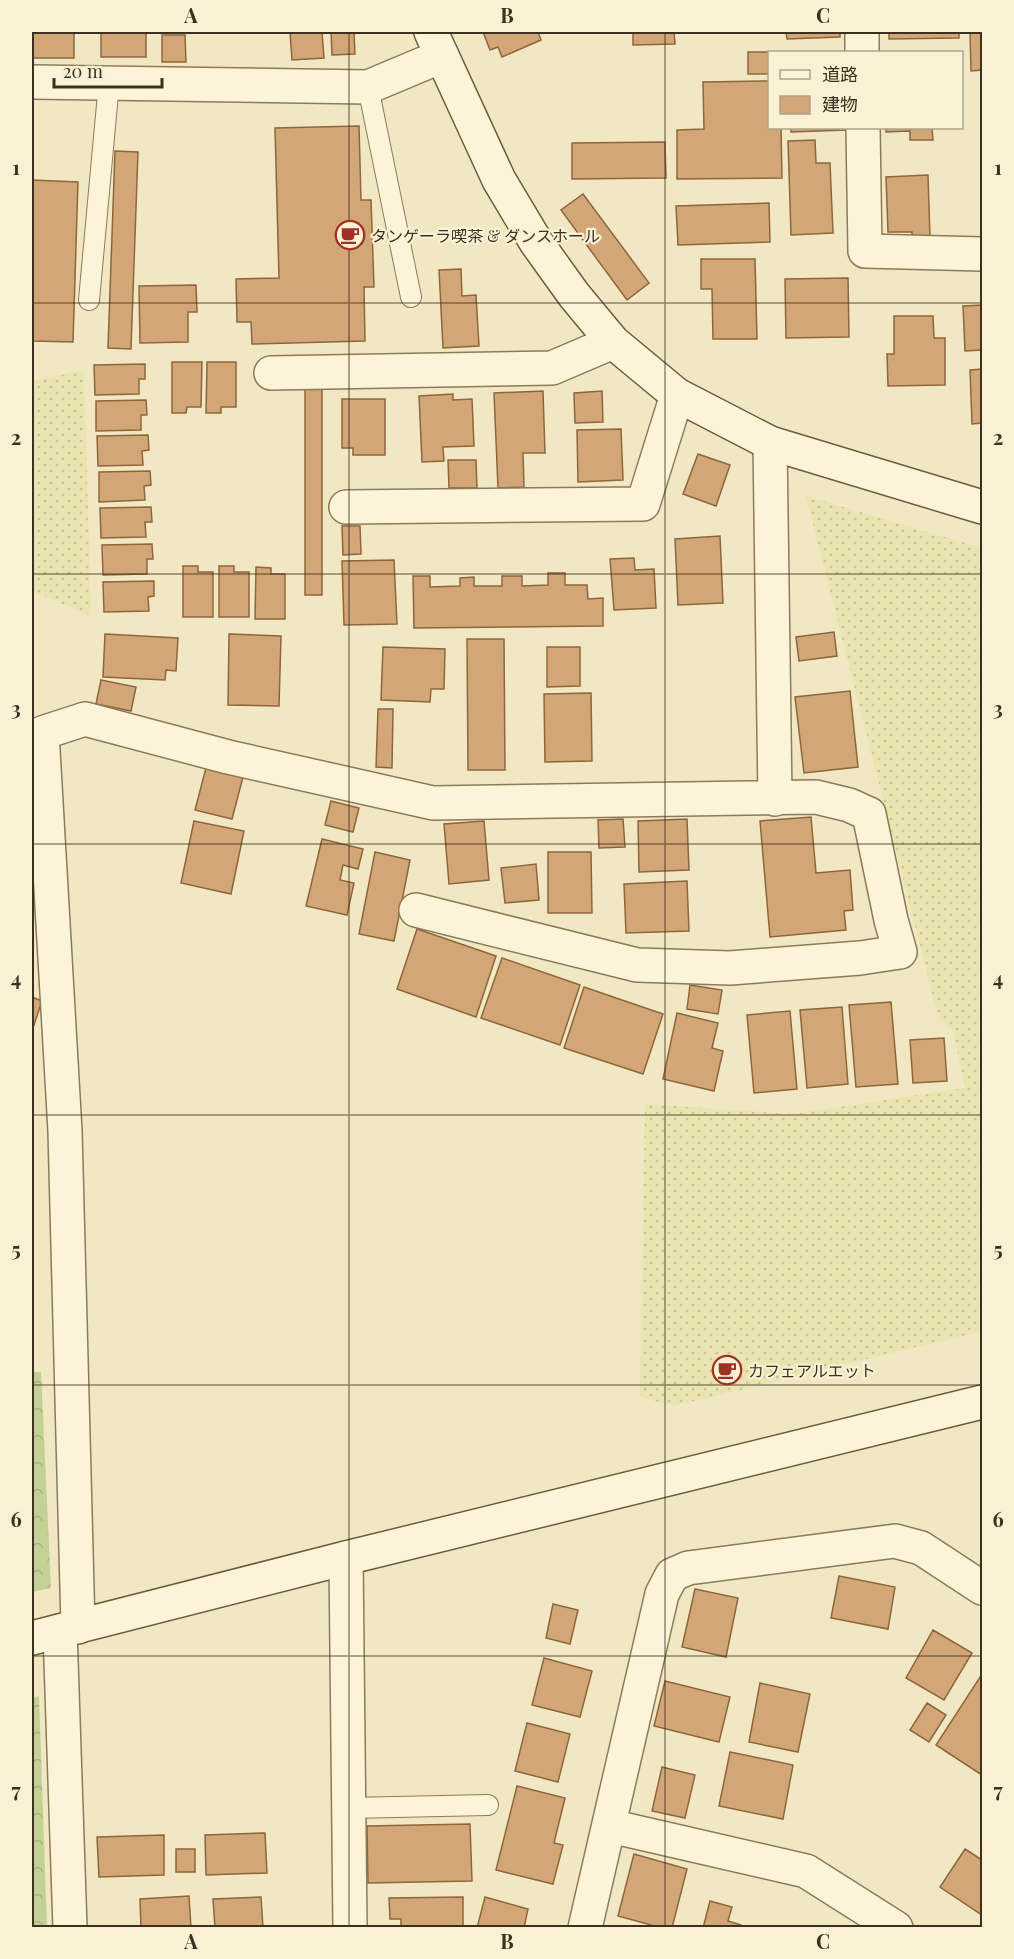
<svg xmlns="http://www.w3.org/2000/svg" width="1014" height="1959" font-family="'Playfair Display','Noto Sans JP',serif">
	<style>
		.farmland { fill: url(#farmland-dots) }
		.forest { fill: url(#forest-crowns) }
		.building { fill: #d2a677; stroke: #8e663c; stroke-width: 1.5 }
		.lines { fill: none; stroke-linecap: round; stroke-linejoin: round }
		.lane-casing { stroke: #8d7a58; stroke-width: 22 }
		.street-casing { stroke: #8d7a58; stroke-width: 36 }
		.secondary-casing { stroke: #6f5b3c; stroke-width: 36 }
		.lane { stroke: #fbf4d8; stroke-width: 20 }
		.street { stroke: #fbf4d8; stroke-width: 33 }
		.secondary { stroke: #fbf4d8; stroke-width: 33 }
		.grid { fill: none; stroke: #3c301e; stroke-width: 1.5; stroke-opacity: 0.55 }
		.labels { text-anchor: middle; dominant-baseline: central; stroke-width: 4.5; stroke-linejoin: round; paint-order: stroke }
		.poi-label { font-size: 16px; fill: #3c301e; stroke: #f8f1d4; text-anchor: start }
		.neatline { fill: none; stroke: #3c301e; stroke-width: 2 }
		.grid-label { font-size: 20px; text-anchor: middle; font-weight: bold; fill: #3c301e }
	</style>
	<defs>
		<pattern id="farmland-dots" width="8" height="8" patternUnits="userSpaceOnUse" patternTransform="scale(1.5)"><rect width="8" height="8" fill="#e8e5b0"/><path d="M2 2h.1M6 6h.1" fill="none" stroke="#c8c597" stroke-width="1.8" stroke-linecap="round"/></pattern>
		<pattern id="forest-crowns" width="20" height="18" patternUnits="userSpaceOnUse" patternTransform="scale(1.5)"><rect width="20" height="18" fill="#c4d196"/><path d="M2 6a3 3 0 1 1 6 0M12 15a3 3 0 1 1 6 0" fill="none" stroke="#a9b481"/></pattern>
	</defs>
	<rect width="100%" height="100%" fill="#f1e8c3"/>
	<!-- farmland -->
	<path class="farmland" d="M84,370L91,616L32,591V381Z
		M806,496L982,548V1331L674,1406L640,1397L645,1104L793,1114L965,1088L953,1031L939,1020Z"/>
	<!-- forest -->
	<path class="forest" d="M32,1372H41L51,1588L32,1592Z
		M39,1696L47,1927V1928L32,1927V1698Z"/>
	<!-- building -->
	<path class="building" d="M32,32H74V58H32Z
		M101,32H146V57H101Z
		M290,32H322L324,58L292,60Z
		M331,32H354L355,54L332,55Z
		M483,32H538L541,40L502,57L498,47L490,50Z
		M633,32H674L675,44L633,45Z
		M786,32H840V37L787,39Z
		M889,32H959V38L889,39Z
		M970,32H982V70L971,71Z
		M162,35H185L186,62H162Z
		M748,52H776H770V74H748Z
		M770,81V128H781L782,178L677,179V130L704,129L703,82Z
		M359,126L361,200H371L374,287H364L365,341L252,344L251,322H237L236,279L279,278L275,128Z
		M791,128H847V130L791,132Z
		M886,128H940H932L933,140H910V131L886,132Z
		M815,140L816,163H830L833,233L791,235L788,141Z
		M665,142L666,178L572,179V143Z
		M115,151L138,152L131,349L108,348Z
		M928,175L930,237H912V232H888L886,177Z
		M32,180L78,182L73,342L32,341Z
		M583,194L649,283L627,300L561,210Z
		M769,203L770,242L678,245L676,206Z
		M701,259H755L757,339H713L712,289H701Z
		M461,269L462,296L476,295L479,346L443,348L439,270Z
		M848,278L849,337L786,338L785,279Z
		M196,285L197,312H188V342L140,343L139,286Z
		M982,305V350L965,351L963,306Z
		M894,316H933L934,338H945V385L888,386L887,354H894Z
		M172,362H202L201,407H187L186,413H172Z
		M207,362H236V407H221V413H206Z
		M145,364V379H139V394L95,395L94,365Z
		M982,369V423L972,424L970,370Z
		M305,389H322V595H305Z
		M543,391L545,453H523L524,487L498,488L494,393Z
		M602,391L603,422L575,423L574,393Z
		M453,394V400L472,399L474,446L443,447L444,461L422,462L419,396Z
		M342,399H385V455H353V448H342Z
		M146,400L147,415H141V430L96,431V401Z
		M621,429L623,480L578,482L577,430Z
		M148,435L149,450L142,451L143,465L98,466L97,436Z
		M698,454L730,465L716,506L683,494Z
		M448,460H476L477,488H449Z
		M150,471L151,485L144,486L145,500L99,502V472Z
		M151,507L152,522H145L146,537L101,538L100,508Z
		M342,526H360L361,554L343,555Z
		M720,536L723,603L678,605L675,539Z
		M152,544L153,559H147V574L103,575L102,545Z
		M634,558L635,570L654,569L656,608L614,610L610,559Z
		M394,560L397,624L344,625L342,561Z
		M183,566H198V572H213V617H183Z
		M219,566H234V572H249V617H219Z
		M256,567L271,568V574H285V619H255Z
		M548,573H565V585H587L588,599L603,598V626L414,628L413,576H430V587L460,586V578L474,577V586H502V576H522V586L548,585Z
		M154,581V596L148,597L149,611L104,612L103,582Z
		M834,632L837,656L799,661L796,637Z
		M105,634L178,638L176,671L166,670L165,680L103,677Z
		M229,634L281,636L279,706L228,705Z
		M467,639H504L505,770H468Z
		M383,647L445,649L444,689H431L430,702L381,700Z
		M547,647H580V686L547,687Z
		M101,680L136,687L131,711L96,704Z
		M850,691L858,767L804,773L795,697Z
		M591,693L592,761L545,762L544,694Z
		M378,709H393L392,768L376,767Z
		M206,768L243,777L232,819L195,810Z
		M331,801L359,808L353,832L325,825Z
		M811,817L816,873L850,870L853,910L844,911L846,930L770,937L760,821Z
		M623,819L625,847L599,848L598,820Z
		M687,819L689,870L639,872L638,821Z
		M194,821L244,831L231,894L181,883Z
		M484,821L489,880L449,884L444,824Z
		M322,839L363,849L358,869L343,865L340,880L354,883L347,915L306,906Z
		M375,852L410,860L394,941L359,934Z
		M548,852H591L592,913H548Z
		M536,864L539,900L505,903L501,868Z
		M687,881L689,931L626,933L624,884Z
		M417,929L496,956L476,1017L397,989Z
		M502,958L580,985L560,1045L481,1018Z
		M690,985L722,990L718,1014L687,1009Z
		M584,987L663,1014L643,1074L564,1048Z
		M32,997L42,1001L32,1031Z
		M891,1002L898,1084L856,1087L849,1005Z
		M842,1007L848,1084L807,1088L800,1010Z
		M790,1011L797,1089L754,1093L747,1015Z
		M677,1013L718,1023L712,1048L723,1051L714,1091L663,1079Z
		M944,1038L947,1081L913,1083L910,1040Z
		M839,1576L895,1587L888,1629L831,1618Z
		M695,1589L738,1598L726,1657L682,1647Z
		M553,1604L578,1610L570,1644L546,1638Z
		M933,1630L972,1653L944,1700L906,1678Z
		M544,1658L592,1671L580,1717L532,1705Z
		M982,1674V1775L936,1745Z
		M665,1681L730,1697L719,1742L654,1726Z
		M760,1683L810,1694L798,1752L749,1742Z
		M927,1703L946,1715L929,1742L910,1730Z
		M527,1723L570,1734L558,1782L515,1771Z
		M730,1752L793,1765L783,1819L719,1806Z
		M662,1767L695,1775L685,1818L652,1811Z
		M517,1786L565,1798L554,1843L563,1845L553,1884L496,1870Z
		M470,1824L472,1881L368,1883L367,1826Z
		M265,1833L267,1873L206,1875L205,1835Z
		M164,1835V1875L99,1877L97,1837Z
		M176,1849H195V1872H176Z
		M965,1849L982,1860V1915L940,1887Z
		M634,1854L687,1869L672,1928H662L618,1916Z
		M189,1896L191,1928H141L140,1899Z
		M261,1897L263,1928H215L213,1899Z
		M463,1897V1928H401V1919H390L389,1898Z
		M485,1897L528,1909L524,1928H477Z
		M710,1901L732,1907L728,1921L741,1925L740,1928H703Z"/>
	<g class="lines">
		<!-- lane casing -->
		<g class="lane-casing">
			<path id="lane" d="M368,87L411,297
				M89,300L109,83
				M349,1808L488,1805"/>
		</g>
		<!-- street casing -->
		<g class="street-casing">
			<path id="street" d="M862,32V52
				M32,82L368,87L442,56
				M863,128L865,251L982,254
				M271,373L552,368L613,342
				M770,443L775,799
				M346,507L643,504L677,395
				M346,1558L350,1928
				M78,1627L65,1131L42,733L85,719L228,757L433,803L816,797L849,805L869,814L891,920L900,952L860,958L730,968L637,965L416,910
				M60,1631L70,1928
				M610,1826L806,1871L896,1928
				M585,1928L662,1594L672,1575L688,1568L895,1541L921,1548L982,1588"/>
		</g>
		<!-- secondary casing -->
		<g class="secondary-casing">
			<path id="secondary" d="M431,32L499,180L536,242L574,295L613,342L677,395L770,443L982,507
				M32,1638L346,1558L982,1402"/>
		</g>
		<!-- lane -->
		<use href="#lane" class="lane"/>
		<!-- street -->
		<use href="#street" class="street"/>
		<!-- secondary -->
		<use href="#secondary" class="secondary"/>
	</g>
	<!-- grid -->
	<path class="grid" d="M349,32V1928M665,32V1928M32,303H982M32,574H982M32,844H982M32,1115H982M32,1385H982M32,1656H982"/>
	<!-- icons -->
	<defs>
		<g id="cafe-ring" transform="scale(1.5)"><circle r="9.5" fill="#f8f1d4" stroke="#a13024" stroke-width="1.5"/><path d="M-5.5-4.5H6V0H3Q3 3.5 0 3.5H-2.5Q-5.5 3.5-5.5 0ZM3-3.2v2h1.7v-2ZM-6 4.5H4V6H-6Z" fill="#a13024"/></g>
	</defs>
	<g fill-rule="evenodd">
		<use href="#cafe-ring" x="350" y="235"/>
		<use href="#cafe-ring" x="727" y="1370"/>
	</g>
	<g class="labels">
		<!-- poi labels -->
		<g class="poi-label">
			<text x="371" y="235">タンゲーラ喫茶 &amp; ダンスホール</text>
			<text x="748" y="1370">カフェアルエット</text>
		</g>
	</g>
	<!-- border -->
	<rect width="1014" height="1959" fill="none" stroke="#f8f1d4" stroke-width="66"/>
	<!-- legend -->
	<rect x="768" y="51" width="195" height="78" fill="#f8f1d4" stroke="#ada48b" stroke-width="1.5"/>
	<rect x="780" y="70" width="30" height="9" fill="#fbf4d8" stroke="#ada48b" stroke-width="1.5"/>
	<text x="822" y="81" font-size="18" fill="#3c301e">道路</text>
	<rect x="780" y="96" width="30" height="18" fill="#d2a677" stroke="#ada48b" stroke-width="1.5"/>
	<text x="822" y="111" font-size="18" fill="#3c301e">建物</text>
	<!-- scale -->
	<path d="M54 78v9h108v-9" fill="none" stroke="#3c301e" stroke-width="3"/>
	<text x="63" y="78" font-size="18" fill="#3c301e" stroke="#f8f1d4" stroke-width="4.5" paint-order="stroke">20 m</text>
	<rect x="33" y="33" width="948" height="1893" class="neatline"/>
	<g class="grid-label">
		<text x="191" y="23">A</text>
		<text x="507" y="23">B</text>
		<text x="823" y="23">C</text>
		<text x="16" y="175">1</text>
		<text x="998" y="175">1</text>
		<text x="16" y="445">2</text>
		<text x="998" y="445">2</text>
		<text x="16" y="716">3</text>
		<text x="998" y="716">3</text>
		<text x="16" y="986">4</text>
		<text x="998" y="986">4</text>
		<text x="16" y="1257">5</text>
		<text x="998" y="1257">5</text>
		<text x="16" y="1527">6</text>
		<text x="998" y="1527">6</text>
		<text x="16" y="1798">7</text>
		<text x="998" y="1798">7</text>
		<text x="191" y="1949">A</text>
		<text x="507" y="1949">B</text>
		<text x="823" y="1949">C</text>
	</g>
</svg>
